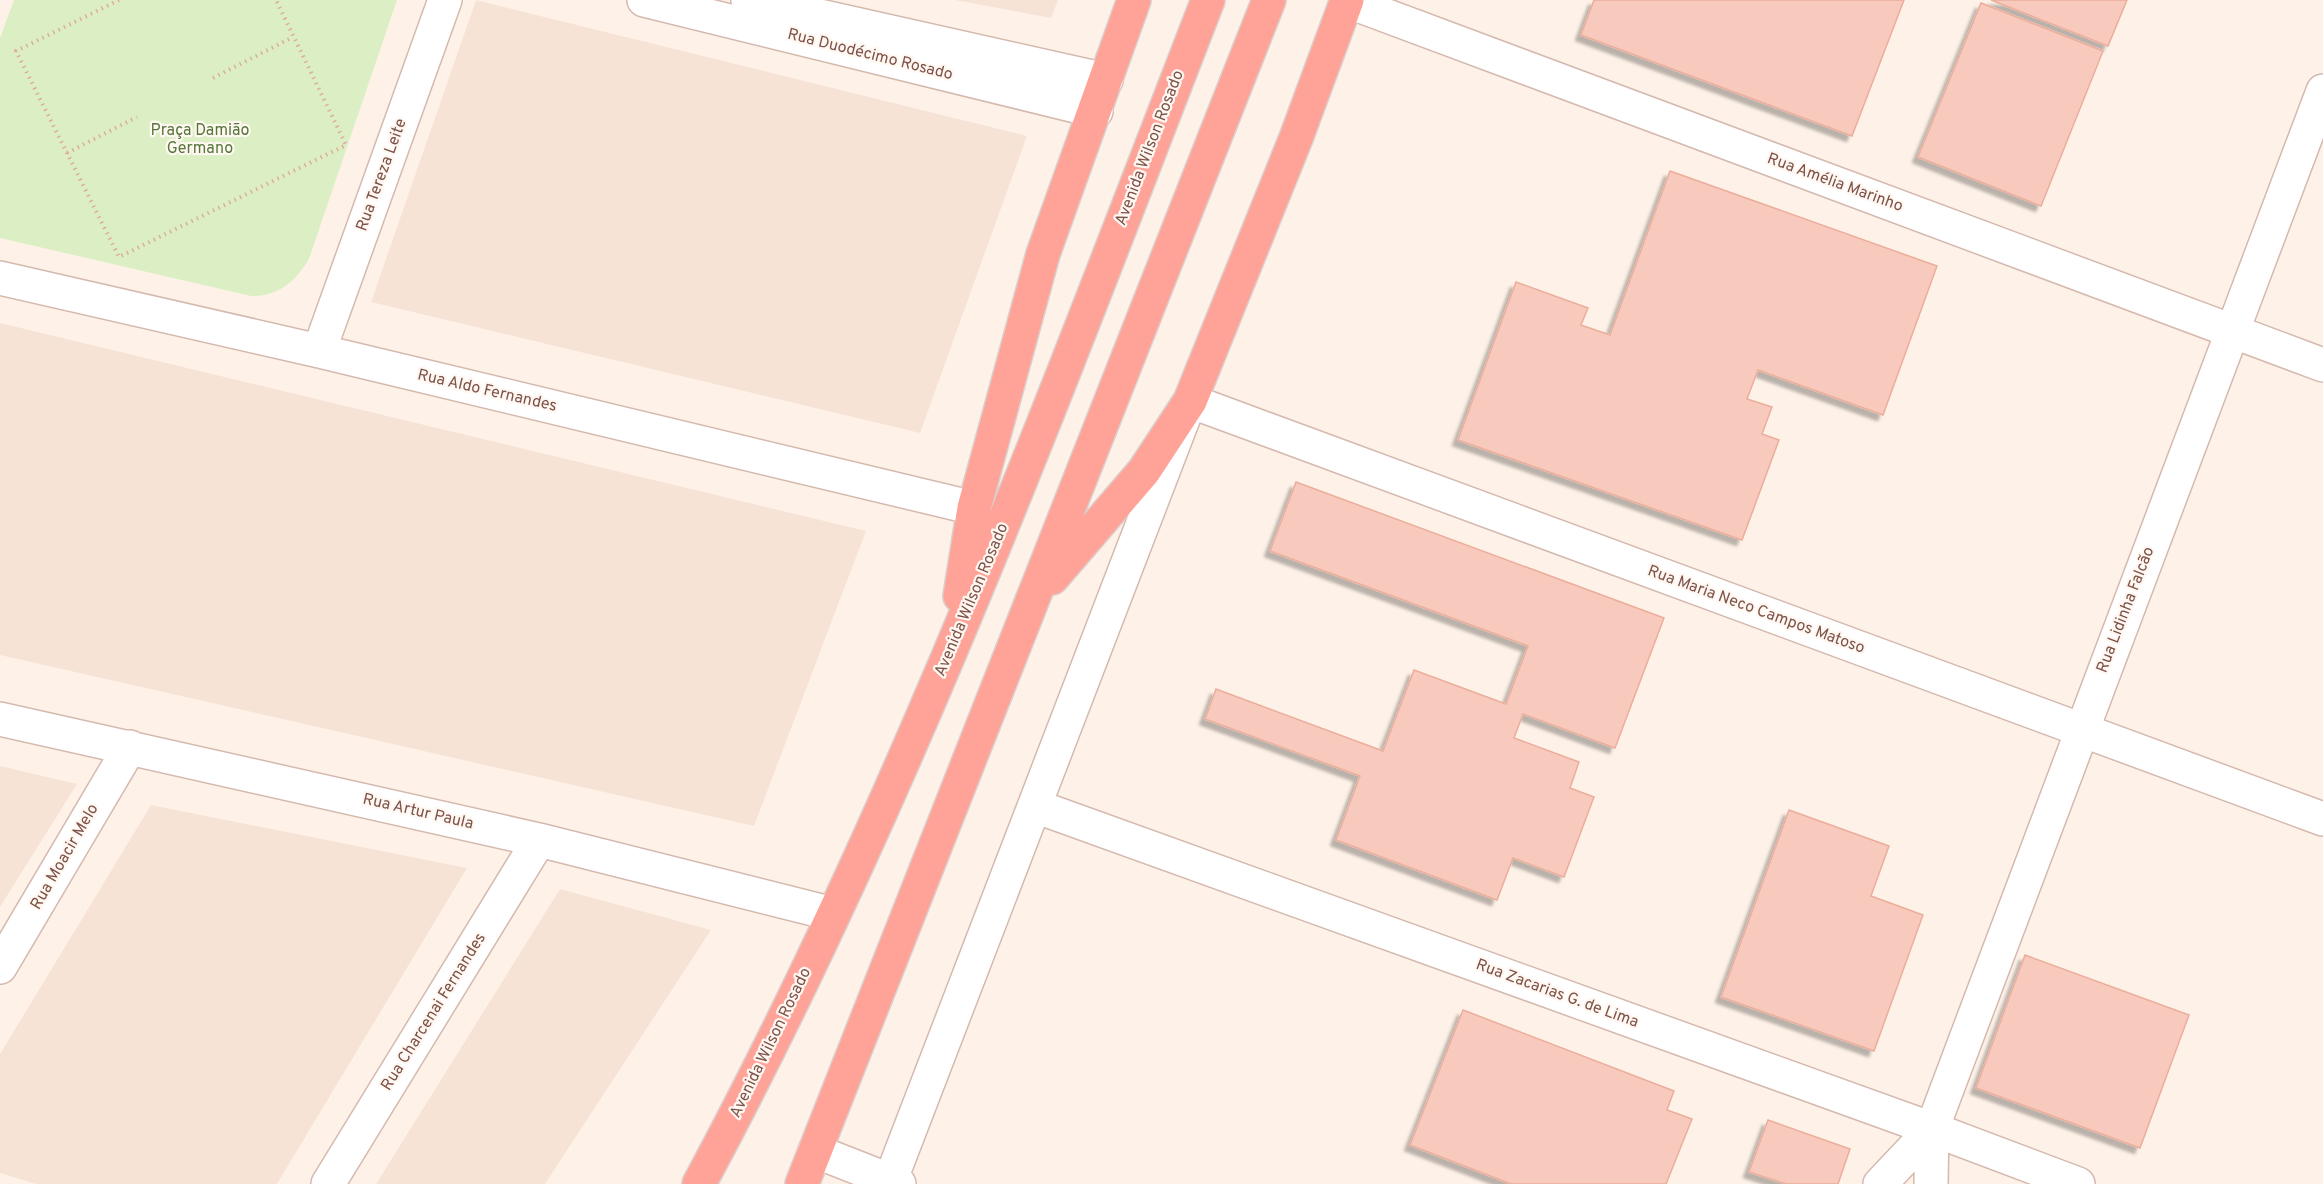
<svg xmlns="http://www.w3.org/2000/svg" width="2323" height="1184" font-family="Overpass,sans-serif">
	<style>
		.residential { fill: #f7e3d6 }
		.green { fill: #dcefc4 }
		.building { fill: #f7cabd; stroke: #ecad9b; stroke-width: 1.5; filter: url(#shadow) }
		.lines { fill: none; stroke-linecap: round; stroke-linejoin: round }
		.street-casing { stroke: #d5b9af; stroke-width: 36 }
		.highway-casing { stroke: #dbcfcc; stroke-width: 36 }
		.path { stroke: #ddad9f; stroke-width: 4; stroke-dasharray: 1.5 4.5; stroke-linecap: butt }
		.street { stroke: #fff; stroke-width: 33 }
		.highway { stroke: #ffa399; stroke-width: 33 }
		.labels { text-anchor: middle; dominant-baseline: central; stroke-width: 4.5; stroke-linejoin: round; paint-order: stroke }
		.street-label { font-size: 16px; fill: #7d5248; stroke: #fff7f1 }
		.park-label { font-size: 16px; fill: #567739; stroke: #fff7f1 }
	</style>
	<defs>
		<filter id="shadow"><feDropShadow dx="-5.5" dy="5.5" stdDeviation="1.5" flood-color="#0004"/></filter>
	</defs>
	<rect width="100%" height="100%" fill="#fef2e8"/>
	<!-- residential -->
	<path class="residential" d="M476,0L1027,136L920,433L371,302Z
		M955,0H1058L1051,18Z
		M0,323L866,531L754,826L0,655Z
		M0,766L77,784L0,907Z
		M151,805L467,868L277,1184H36L0,1173V1054Z
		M560,889L711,930L545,1184H376Z"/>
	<!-- green -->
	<path class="green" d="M14,0H397L309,259C296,281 278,297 251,296L0,238V38Z"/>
	<!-- building -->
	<path class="building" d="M1594,0H1904L1852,136L1581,35Z
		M1991,0H2127L2108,46Z
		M1981,3L2103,51L2041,206L1918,157Z
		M1670,171L1937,266L1883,415L1758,370L1747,399L1772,407L1762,434L1779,440L1742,540L1458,440L1516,282L1588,308L1581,325L1610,335Z
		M1296,482L1664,618L1615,748L1523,714L1514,738L1579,762L1570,788L1594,797L1564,877L1513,858L1497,900L1336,840L1360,776L1205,719L1216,689L1383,751L1414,670L1506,704L1528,646L1270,551Z
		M1789,810L1889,846L1871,896L1923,915L1874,1051L1721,997Z
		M2025,955L2189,1015L2140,1148L1976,1088Z
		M1463,1010L1674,1091L1667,1110L1692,1119L1666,1184H1511L1410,1145Z
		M1768,1120L1850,1149L1838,1184H1786L1749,1172Z"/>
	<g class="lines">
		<!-- street casing -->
		<g class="street-casing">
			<path id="street" d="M644,0L1096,111
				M748,0L1106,80
				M1347,1L2323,365
				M0,278L319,351L974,508
				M319,351L445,0
				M0,719L539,840L833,914
				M1035,806L1932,1129L2078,1184
				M0,967L130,747
				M815,1151L899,1184
				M328,1184L539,840
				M889,1184L1190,401L2323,819
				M1880,1184L1932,1129
				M1931,1184L1932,1129L2323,91"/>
		</g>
		<!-- highway casing -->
		<g class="highway-casing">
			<path id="highway" d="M1052,578L1144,471L1190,401L1296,138L1347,0
				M960,596L974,508L1043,254L1134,0
				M699,1184C903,805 1053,400 1208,0
				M802,1184L1269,0"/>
		</g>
		<!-- path -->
		<path class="path" d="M119,0L16,51L119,257L346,145L276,0
			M213,78L293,37
			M67,153L137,117"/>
		<!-- street -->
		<use href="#street" class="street"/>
		<!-- highway -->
		<use href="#highway" class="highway"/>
	</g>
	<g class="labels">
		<!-- street labels -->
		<g class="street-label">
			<text transform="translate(870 55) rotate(14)">Rua Duodécimo Rosado</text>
			<text transform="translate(1150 148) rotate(-69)">Avenida Wilson Rosado</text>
			<text transform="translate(382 175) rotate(-70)">Rua Tereza Leite</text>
			<text transform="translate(1835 183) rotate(20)">Rua Amélia Marinho</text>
			<text transform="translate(487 391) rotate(13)">Rua Aldo Fernandes</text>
			<text transform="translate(972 600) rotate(-67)">Avenida Wilson Rosado</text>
			<text transform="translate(1756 610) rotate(20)">Rua Maria Neco Campos Matoso</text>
			<text transform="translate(2126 610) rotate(-69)">Rua Lidinha Falcão</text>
			<text transform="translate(418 812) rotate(13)">Rua Artur Paula</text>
			<text transform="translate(65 857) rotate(-60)">Rua Moacir Melo</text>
			<text transform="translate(1557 994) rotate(20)">Rua Zacarias G. de Lima</text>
			<text transform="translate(434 1012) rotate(-58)">Rua Charcenai Fernandes</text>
			<text transform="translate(771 1043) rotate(-64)">Avenida Wilson Rosado</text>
		</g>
		<!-- park labels -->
		<g class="park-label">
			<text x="200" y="131">Praça Damião<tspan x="200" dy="18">Germano</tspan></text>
		</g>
	</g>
</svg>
